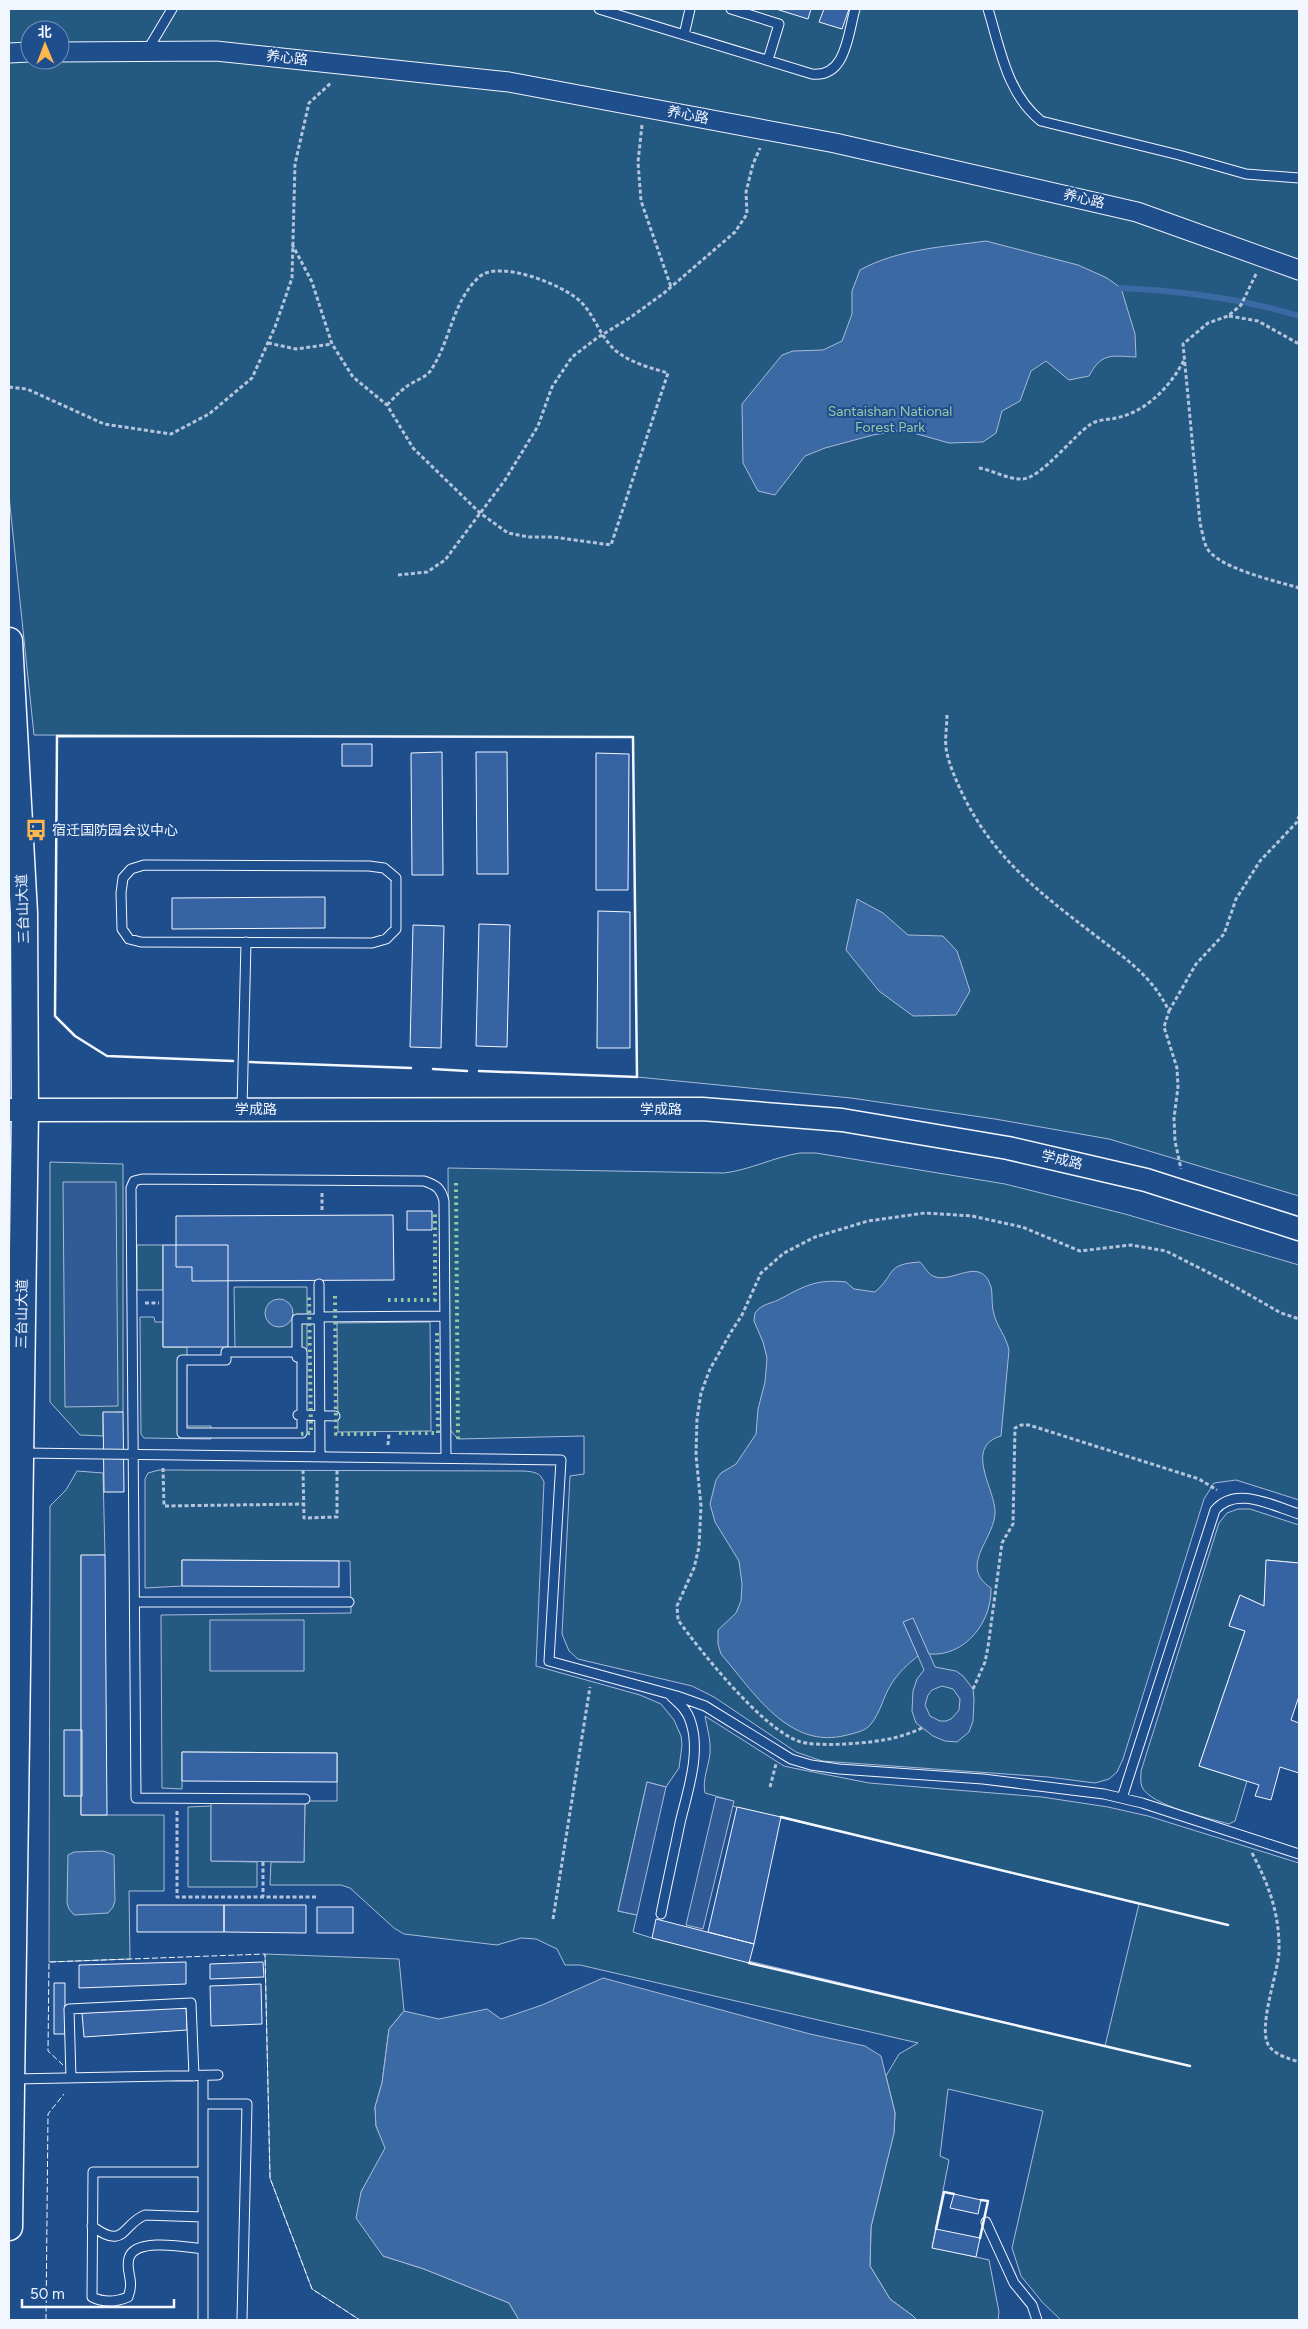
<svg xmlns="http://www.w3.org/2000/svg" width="1308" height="2329" font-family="Figtree,'Noto Sans SC',sans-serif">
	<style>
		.green { fill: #245a82; stroke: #a8bbd7; fill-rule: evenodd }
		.parking { fill: #305b95; stroke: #a8bbd7; fill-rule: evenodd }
		.water { fill: #3b69a3; stroke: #a8bbd7 }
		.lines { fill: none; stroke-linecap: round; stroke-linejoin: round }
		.stream { stroke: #3b69a3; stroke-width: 6 }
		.building { fill: #3563a3; stroke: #f2f6ff }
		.service-casing { stroke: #f2f6ff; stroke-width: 11 }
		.minor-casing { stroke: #f2f6ff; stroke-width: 21 }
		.tertiary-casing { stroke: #f2f6ff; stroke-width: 25 }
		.secondary-casing { stroke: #f2f6ff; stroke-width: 29 }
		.path { stroke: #b3c4dc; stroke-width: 3; stroke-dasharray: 4 2.5; stroke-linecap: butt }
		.service { stroke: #1f4e8c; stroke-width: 9 }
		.minor { stroke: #1f4e8c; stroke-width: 19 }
		.tertiary { stroke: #1f4e8c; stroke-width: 22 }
		.secondary { stroke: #1f4e8c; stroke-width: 26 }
		.hedge { stroke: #97c8a6; stroke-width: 4; stroke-dasharray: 2.5 4; stroke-linecap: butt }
		.fence { stroke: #f2f6ff; stroke-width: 1; stroke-dasharray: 6 2.5; stroke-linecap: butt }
		.wall { stroke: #f2f6ff; stroke-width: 2.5 }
		.labels { text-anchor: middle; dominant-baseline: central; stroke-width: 4; stroke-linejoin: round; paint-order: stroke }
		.street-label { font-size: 14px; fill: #f2f6ff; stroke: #1f4e8c }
		.park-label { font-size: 14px; fill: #97c8a6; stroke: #1f4e8c }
		.poi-label { font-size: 14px; fill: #f2f6ff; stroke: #1f4e8c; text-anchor: start }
	</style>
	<rect width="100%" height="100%" fill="#1f4e8c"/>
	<!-- green -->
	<path class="green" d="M9,9H1299V1196L1109,1139L995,1119L851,1098L637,1077L633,737L34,735L9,496ZM30,30H60V60H30Z
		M800,1153H816L1005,1184L1125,1214L1299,1265V1500L1236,1480L1214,1483L1204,1499L1123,1759L1117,1772L1109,1779L1095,1783L1048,1777L822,1761L796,1752L714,1697L692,1686L578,1659L569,1651L562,1634L570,1476L584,1474V1436L458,1439L450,1430L448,1168L724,1173C750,1170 774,1157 800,1153Z
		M50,1162L123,1164V1412L103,1413V1436L80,1435L50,1402Z
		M137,1245H163V1290H137Z
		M234,1287H307V1349H235Z
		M140,1317H154L155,1322H163V1347H187L186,1426H211V1439L144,1438L141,1434Z
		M430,1322L431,1431L338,1432L337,1323Z
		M159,1470L524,1471C534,1472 540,1472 544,1482L536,1666L640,1695L661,1704L674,1720L681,1736L682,1745L679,1768L666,1787L647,1782L618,1911L637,1915L633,1932L652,1938L1105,2046L1139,1904L732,1806L733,1801L705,1793C702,1779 709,1766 710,1753C711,1740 707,1728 705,1716L784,1766L793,1768L869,1783L1042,1797L1108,1807L1148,1816L1299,1863V2320H1061L1043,2303L1021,2276L1012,2248L1043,2111L948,2089L940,2156L949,2160L932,2247L989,2260L999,2312L998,2320H917L913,2316L890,2299L870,2266L871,2227L894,2132L895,2113L886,2076L899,2054L918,2043L580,1965H565L557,1949L536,1939L521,1938L497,1945L404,1934L394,1928L350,1888L341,1885H270L271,1862H304L305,1801H337V1753L182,1752V1789L162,1788L161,1615L351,1613L350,1561L182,1560V1586L145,1588V1479L148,1473Z
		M77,1471L103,1473L105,1555L81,1556V1815H164V1891H129L130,1959L49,1962L50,1506L66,1490Z
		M1238,1509H1250L1299,1525V1563L1267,1560L1264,1606L1240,1595L1229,1625L1245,1631L1199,1766L1247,1781L1235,1821L1229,1824C1209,1818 1151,1806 1142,1787C1140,1782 1141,1776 1141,1771L1219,1523L1227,1513Z
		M211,1806V1861L257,1862V1887H188V1807Z
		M265,1954L399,1959L404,2011L389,2029L382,2083L375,2107L376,2126L386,2148L361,2192L383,2256L424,2269L509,2303L519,2320H360L312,2289L270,2178Z"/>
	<!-- parking -->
	<path class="parking" d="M63,1182H116L118,1406L65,1407Z
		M913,1617L935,1667L956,1671L963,1676L973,1689L974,1699L973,1721L969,1732L957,1742L945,1741L933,1736L916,1723L912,1711L913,1691L917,1679L924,1670L903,1622ZM942,1686L953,1689L960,1699L959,1710L951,1719L946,1721H940L930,1716L925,1705L928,1695L932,1690Z
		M210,1620H304V1671H210Z
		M647,1782L666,1787L637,1915L618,1911Z
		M716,1797L734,1801L703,1929L686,1925Z
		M211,1798L305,1799L304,1862L211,1861Z"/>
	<!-- water -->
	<path class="water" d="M986,241L1078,265L1107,278L1121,288L1135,334L1136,357C1111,356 1102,352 1089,376L1069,380L1046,361L1031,371L1020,401L1002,411L996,433L983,442L949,443L903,430L873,435L825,448L805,456L775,495L758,491L743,463L742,404L782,355L793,351L823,350L842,341L852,314V291L860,270C898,249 943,247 986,241Z
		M857,899L883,913L908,935L943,936L957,951L970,991L956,1015L913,1016L879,991L846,950Z
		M920,1262C924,1266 928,1274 933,1276C952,1285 981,1254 991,1287C993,1295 991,1305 994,1314C997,1327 1006,1336 1009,1350L1001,1436C963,1447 996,1490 995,1513C994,1540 958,1566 991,1588C992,1622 965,1657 929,1654L913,1618L903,1622L918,1656C908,1664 899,1672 892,1683C883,1696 881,1712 871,1724C866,1731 855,1733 847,1735C789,1751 753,1691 721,1654L718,1644V1630L736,1613L741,1601L742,1584L739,1561L715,1522L710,1504L716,1480L721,1473L736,1464L756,1434L758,1409L765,1382L767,1358L763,1342L754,1321L755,1313C762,1303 772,1304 782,1298C806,1285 818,1279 846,1282L854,1289L875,1292C896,1274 885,1264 920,1262Z
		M265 1313a14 14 0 1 1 28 0a14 14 0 1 1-28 0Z
		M103,1851L114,1855L115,1901L113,1907L108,1913L74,1915L69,1909L67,1903L68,1855L74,1852Z
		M603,1978L810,2034L865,2046L881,2056L895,2113L894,2133L871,2227L870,2266L890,2299L913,2316L917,2320H519L509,2303L424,2269L383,2256L356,2218L361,2192L385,2148L376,2126L375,2107L382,2083L389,2029L404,2011L439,2019L487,2009L501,2019L542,2005Z"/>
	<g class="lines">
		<!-- stream -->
		<path class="stream" d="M1121,288C1182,291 1241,298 1299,316"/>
	</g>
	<!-- building -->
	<path class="building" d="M776,9H811L808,19Z
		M824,9H849L842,29L819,22Z
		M342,744H372V766H342Z
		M442,752L443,875H412L411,753Z
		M476,752H507L508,874H477Z
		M596,753L629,754L628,890H596Z
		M325,897V928L172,929V898Z
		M598,911L630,912V1048H597Z
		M479,924L510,925L507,1047L476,1046Z
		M413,925L444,926L441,1048L410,1047Z
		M407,1211H432V1230H407Z
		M393,1215L394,1280L192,1281V1267H176V1216Z
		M163,1245H228V1347H163Z
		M103,1412H123L124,1492H104Z
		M81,1555H105L107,1815H81Z
		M182,1560L339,1561V1587L182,1586Z
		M1266,1560L1299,1563V1696L1291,1720L1299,1723V1773L1280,1767L1271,1800L1255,1796L1259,1785L1199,1766L1245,1631L1229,1626L1240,1595L1264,1606Z
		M64,1730H82V1796H64Z
		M182,1752L337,1753V1782L182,1781Z
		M737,1807L781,1817L754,1944L708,1932Z
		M137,1905H224V1932H137Z
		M224,1905H306V1933L224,1932Z
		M317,1907H353V1933H317Z
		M656,1919L754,1944L749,1963L652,1938Z
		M186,1962V1984L79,1988V1965Z
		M263,1962L264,1977L210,1979V1964Z
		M54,1983H65V2034H54Z
		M261,1984L262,2024L211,2026L210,1986Z
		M186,2006L187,2030L84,2037L82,2013Z
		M954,2194L981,2200L978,2214L950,2208Z
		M936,2229L980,2238L976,2257L932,2248Z"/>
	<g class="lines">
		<!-- service casing -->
		<g class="service-casing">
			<path id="service" d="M599,9L812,74C846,78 848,34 855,9
				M731,9L779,24L768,60
				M988,9C1000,48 1007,94 1041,121L1179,155L1246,174L1299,178
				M684,35L690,9
				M147,51L172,9
				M144,865L369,866L384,868L396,878V929L386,939L372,943L141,942L129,939L122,929L121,893L123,878L131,869Z
				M242,1109L246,942
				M319,1284L320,1457
				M319,1317L445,1316
				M226,1352H302V1433H182V1360H226Z
				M297,1357V1319H319
				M298,1415L335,1416
				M23,1453L561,1460L549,1661L677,1696L705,1706L791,1759L811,1765L839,1769L983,1779L1104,1794L1142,1803L1299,1854
				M135,1602H349
				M1122,1798L1215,1510C1236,1485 1273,1506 1299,1514
				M305,1799L136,1798L131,1188L134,1181L142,1179L424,1181C436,1185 441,1188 444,1201L446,1458
				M661,1914C667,1883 674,1853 680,1823C687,1793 701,1754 691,1723C688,1711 680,1704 671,1696
				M71,2078L69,2009L191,2003L194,2076
				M14,2079L218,2075
				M203,2104H247L242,2320
				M986,2222L1014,2283L1032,2305L1037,2320
				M92,2226C125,2251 122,2224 145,2215L203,2217
				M203,2249C186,2247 135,2237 129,2258C125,2272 135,2279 128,2297C116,2302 104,2303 92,2297L93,2172H203
				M203,2320V2076"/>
		</g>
		<!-- minor casing -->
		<g class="minor-casing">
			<path id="minor" d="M60,52L216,51L509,82L835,143L1137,212L1299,270
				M9,53L30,52"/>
		</g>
		<!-- tertiary casing -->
		<g class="tertiary-casing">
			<path id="tertiary" d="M9,1110L702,1109L842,1120L1008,1148L1146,1180L1299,1229"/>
		</g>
		<!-- secondary casing -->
		<g class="secondary-casing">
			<path id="secondary" d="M9,641L24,913L25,1110L9,2227"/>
		</g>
		<!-- path -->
		<path class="path" d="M642,125L638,162L641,201L671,287
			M292,244L312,282L332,344L353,377L387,405L413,448L480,513L508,533L528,537H553L611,545L668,373C651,368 631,363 616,351C600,337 595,316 581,302C564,285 499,259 479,277C452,302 451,340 431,370C426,378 413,381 406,387C399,392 393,399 387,405
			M1256,274L1241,305L1228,316L1208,323L1183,344L1200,523C1202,530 1203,539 1206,546C1215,568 1277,581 1299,588
			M1229,316L1258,321L1299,344
			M268,343L296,349L332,344
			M9,387L27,389L104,424L171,434L209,414L252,378L275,327L292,278L295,164L309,103L332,82
			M979,468C992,470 1009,480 1023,479C1042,477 1074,435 1091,424C1099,419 1108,420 1116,418C1146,412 1171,386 1184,360
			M398,575L427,572L445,560L505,480L538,426L552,387L572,357L597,338L631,317L664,293L735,232L747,214L746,192L753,164L760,148
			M947,715C947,727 944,742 947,753C950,767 956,780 962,793C993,858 1040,893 1096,936C1126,959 1152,976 1169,1011L1164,1027L1177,1068L1178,1087L1174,1118L1175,1141L1181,1169
			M1169,1011L1196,964L1224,934L1236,899L1260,861L1297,822L1299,816
			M322,1193V1210
			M145,1303H159
			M388,1445L389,1433
			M163,1468L164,1506L304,1504
			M303,1470L304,1518L337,1517V1470
			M973,1689L985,1662L988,1647L1002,1543L1013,1524L1015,1428L1021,1425H1029L1199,1479L1217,1490
			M922,1728C913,1732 903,1736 893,1738C875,1743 816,1748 798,1741C761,1727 702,1653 678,1620L677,1606L694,1568L699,1547L701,1506L696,1455L697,1419L701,1393L710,1369L731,1332L742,1315L761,1273L784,1253L815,1237L868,1221L925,1213L972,1216L1022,1227L1080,1251L1131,1245L1166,1251L1225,1281L1281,1313L1299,1319
			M770,1787L776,1764
			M177,1811V1897H318
			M1252,1853C1269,1885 1280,1915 1279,1952C1278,1973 1257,2029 1269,2046C1275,2055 1290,2059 1299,2062
			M263,1862V1897
			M553,1919L590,1687"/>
		<!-- service -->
		<use href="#service" class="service"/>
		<!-- minor -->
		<use href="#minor" class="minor"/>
		<!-- tertiary -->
		<use href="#tertiary" class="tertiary"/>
		<!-- secondary -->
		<use href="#secondary" class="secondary"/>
		<!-- hedge -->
		<path class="hedge" d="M456,1183L458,1439
			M335,1296L336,1434H378
			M388,1300H435V1211
			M399,1433H438L437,1333
			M301,1434L311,1433L309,1295"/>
		<!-- fence -->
		<path class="fence" d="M63,2065L48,2051L49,1962L265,1954L270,2178L312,2289L360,2320
			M46,2320L48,2114L64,2094"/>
		<!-- wall -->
		<path class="wall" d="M233,1061L107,1056L75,1036L55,1016L57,736L633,737L637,1077L479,1071
			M250,1062L411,1068
			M433,1069L467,1071
			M781,1817L1228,1925
			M749,1963L1190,2066
			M936,2229L944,2192L954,2194
			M980,2238L988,2201L981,2200"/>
	</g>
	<!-- icons -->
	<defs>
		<g id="bus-bare" transform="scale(1.725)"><path d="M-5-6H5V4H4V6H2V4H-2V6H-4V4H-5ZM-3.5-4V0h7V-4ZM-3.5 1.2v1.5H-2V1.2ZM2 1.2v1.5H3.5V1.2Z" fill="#ffb74d" stroke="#1f4e8c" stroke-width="2.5" paint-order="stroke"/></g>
	</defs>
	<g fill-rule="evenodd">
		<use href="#bus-bare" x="36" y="830"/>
	</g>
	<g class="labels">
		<!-- street labels -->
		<g class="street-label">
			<text transform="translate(287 58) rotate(6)">养心路</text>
			<text transform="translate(688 115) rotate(11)">养心路</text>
			<text transform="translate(1084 199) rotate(13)">养心路</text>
			<text transform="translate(23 909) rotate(-92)">三台山大道</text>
			<text x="256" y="1109">学成路</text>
			<text x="661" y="1109">学成路</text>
			<text transform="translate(1062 1160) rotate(13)">学成路</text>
			<text transform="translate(22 1314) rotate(-89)">三台山大道</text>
		</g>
		<!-- park labels -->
		<g class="park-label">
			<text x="890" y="411">Santaishan National<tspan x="890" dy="16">Forest Park</tspan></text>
		</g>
		<!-- poi labels -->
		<g class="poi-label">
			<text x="52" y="830">宿迁国防园会议中心</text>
		</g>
	</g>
	<!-- border -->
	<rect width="1308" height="2329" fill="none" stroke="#f2f6ff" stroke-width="20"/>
	<!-- north arrow -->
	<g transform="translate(45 45) rotate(359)"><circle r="24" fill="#1f4e8c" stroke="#7391ba"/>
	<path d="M0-4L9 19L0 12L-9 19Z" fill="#ffb74d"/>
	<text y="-8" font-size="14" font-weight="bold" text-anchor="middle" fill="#f2f6ff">北</text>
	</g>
	<!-- scale -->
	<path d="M22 2299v8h152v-8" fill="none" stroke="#f2f6ff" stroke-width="2.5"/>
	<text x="30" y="2299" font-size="15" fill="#f2f6ff" stroke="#1f4e8c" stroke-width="4" paint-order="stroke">50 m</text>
</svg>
